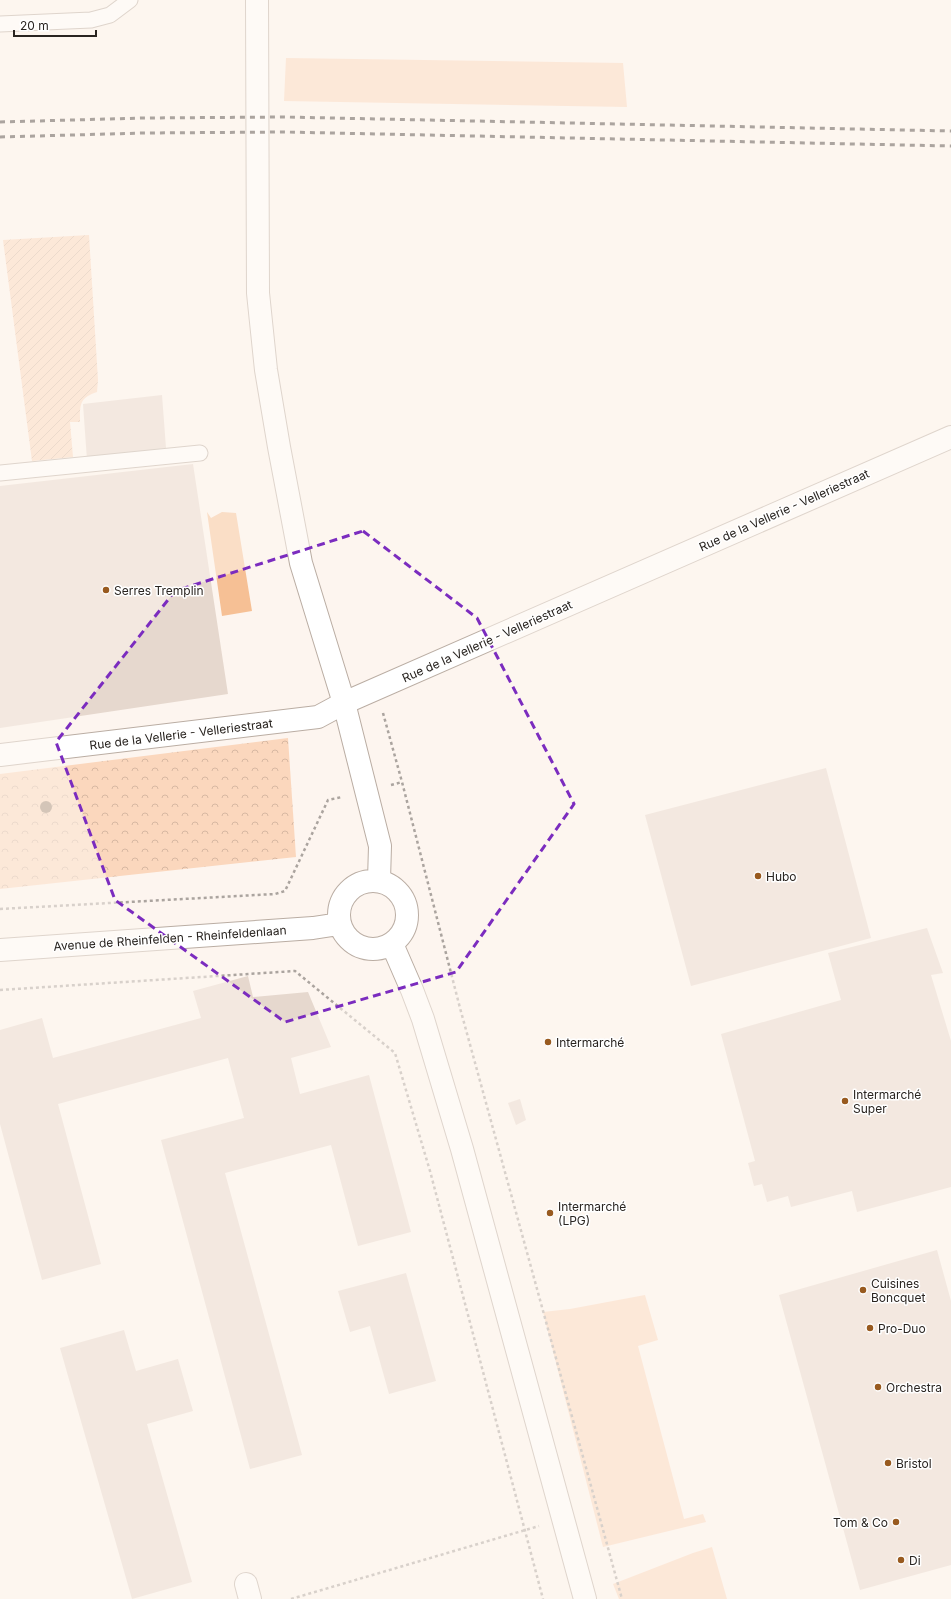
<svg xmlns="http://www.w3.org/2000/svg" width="951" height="1599" font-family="Inter,sans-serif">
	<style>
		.grass { fill: #fbd7bd }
		.forest { fill: url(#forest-crowns) }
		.garden { fill: url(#garden-furrows) }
		.water { fill: #f6c095 }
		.building { fill: #e6d8ce }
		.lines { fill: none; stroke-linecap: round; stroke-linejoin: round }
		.service-casing { stroke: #baada3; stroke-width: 17 }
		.minor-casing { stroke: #baada3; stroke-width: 24 }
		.secondary-casing { stroke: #baada3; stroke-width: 24 }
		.path { stroke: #aba49f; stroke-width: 2.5; stroke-dasharray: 3 3; stroke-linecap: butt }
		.service { stroke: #fff; stroke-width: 15 }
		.minor { stroke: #fff; stroke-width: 22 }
		.secondary { stroke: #fff; stroke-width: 22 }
		.rail { stroke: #48423e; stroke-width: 3; stroke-dasharray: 5 5; stroke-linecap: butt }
		.tree { fill: #a28b77 }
		.marked { fill: none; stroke: #7b2cbf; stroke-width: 3; stroke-dasharray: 8 5; stroke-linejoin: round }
		.poi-dot { fill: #985a1f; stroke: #fff; stroke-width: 1.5 }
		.labels { text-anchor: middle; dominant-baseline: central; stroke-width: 3; stroke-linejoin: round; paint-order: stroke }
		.street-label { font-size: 12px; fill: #292420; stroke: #fff }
		.poi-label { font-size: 12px; fill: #292420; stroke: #fff; text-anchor: start }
	</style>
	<defs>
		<pattern id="forest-crowns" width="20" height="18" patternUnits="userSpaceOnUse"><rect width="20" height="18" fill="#fbd7bd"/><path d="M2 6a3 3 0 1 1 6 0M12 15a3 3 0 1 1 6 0" fill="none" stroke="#d7b8a2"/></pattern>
		<pattern id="garden-furrows" width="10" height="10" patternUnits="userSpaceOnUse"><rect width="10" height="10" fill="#fbd7bd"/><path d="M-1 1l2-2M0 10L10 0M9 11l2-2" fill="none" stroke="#d7b8a2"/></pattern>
	</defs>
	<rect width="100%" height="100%" fill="#fdf5ef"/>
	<!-- grass -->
	<path class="grass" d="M286,58L623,63L627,107L284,101Z
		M645,1295L658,1340L638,1346L684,1519L703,1514L706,1522L603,1547L543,1312L570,1309Z
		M712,1547L727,1599H619L613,1584L693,1553Z"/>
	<!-- forest -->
	<path class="forest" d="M288,738L296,857L0,889V774Z"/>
	<!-- garden -->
	<path class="garden" d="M89,235L98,380L97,392C79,398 80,405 80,422H70L73,457L32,461L3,240Z"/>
	<!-- water -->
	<path class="water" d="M207,512L211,518L222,512L236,513L252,611L222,616Z"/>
	<!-- building -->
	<path class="building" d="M162,395L166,448L87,460L83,404Z
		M193,464L228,694L0,728V486Z
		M826,768L871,938L691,986L645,815Z
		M927,928L943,973L931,975L951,1041V1187L857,1212L852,1191L791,1207L788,1196L767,1202L762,1184L754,1186L748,1163L755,1161L721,1034L841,1000L828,953Z
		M248,976L253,997L308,992L331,1047L291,1058L300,1094L369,1075L411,1232L358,1246L331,1145L225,1173L302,1455L250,1469L161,1140L244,1118L228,1058L58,1104L101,1264L42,1280L0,1124V1030L42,1018L53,1058L201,1018L193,991Z
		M520,1099L526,1120L516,1125L508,1103Z
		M937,1250L951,1301V1565L860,1590L779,1295Z
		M406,1273L436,1381L389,1394L370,1326L350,1332L338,1291Z
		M124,1330L136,1371L178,1359L193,1411L147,1424L192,1582L132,1599L60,1348Z"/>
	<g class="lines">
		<!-- service casing -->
		<g class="service-casing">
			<path id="service" d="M0,24L91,20L110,15L130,0
				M0,473L200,453"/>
		</g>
		<!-- minor casing -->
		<g class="minor-casing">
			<path id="minor" d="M0,755L318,717L344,703L951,437
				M246,1584L250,1599"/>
		</g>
		<!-- secondary casing -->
		<g class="secondary-casing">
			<path id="secondary" d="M257,0L258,293L266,370L279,447L301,563L344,703L380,846L379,880
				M339 915a34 34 0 1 1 68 0a34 34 0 1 1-68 0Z
				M392,944L412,990L423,1019L462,1149L585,1599
				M0,950L313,928L339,924"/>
		</g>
		<!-- path -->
		<path class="path" d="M383,713L402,782
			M391,785L402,782L460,1008L622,1599
			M0,909L275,894L285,891L328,800L342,797
			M0,990L295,971L395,1053L430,1171L543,1599
			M291,1599L539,1526"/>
		<!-- service -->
		<use href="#service" class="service"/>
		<!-- minor -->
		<use href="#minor" class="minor"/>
		<!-- secondary -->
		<use href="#secondary" class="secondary"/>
		<!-- rail -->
		<path class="rail" d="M0,122L144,118L284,117L951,131
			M0,137L144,133L284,132L951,146"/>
	</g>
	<!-- trees -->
	<circle class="tree" cx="46" cy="807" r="6"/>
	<!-- marked area -->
	<path d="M0 0H951V1599H0ZM363,531L477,618L574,804L456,972L285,1022L115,900L56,742L175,591Z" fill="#fdf5ef" fill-opacity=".55" fill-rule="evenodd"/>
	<path class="marked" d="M363,531L477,618L574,804L456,972L285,1022L115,900L56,742L175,591Z"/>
	<!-- markers -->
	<g class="poi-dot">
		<circle cx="106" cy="590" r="4"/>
		<circle cx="758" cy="876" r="4"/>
		<circle cx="548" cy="1042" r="4"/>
		<circle cx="845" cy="1101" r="4"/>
		<circle cx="550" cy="1213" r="4"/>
		<circle cx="863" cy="1290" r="4"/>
		<circle cx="870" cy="1328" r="4"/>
		<circle cx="878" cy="1387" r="4"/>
		<circle cx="888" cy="1463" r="4"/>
		<circle cx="896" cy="1522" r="4"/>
		<circle cx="901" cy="1560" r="4"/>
	</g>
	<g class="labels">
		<!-- street labels -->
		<g class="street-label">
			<text transform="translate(784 510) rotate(-24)">Rue de la Vellerie - Velleriestraat</text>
			<text transform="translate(487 641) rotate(-24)">Rue de la Vellerie - Velleriestraat</text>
			<text transform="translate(181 734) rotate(-7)">Rue de la Vellerie - Velleriestraat</text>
			<text transform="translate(170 938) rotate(-4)">Avenue de Rheinfelden - Rheinfeldenlaan</text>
		</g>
		<!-- poi labels -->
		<g class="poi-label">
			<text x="114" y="590">Serres Tremplin</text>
			<text x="766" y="876">Hubo</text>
			<text x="556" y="1042">Intermarché</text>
			<text x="853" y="1094">Intermarché<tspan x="853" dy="14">Super</tspan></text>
			<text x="558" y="1206">Intermarché<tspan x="558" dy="14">(LPG)</tspan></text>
			<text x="871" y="1283">Cuisines<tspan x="871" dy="14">Boncquet</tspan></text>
			<text x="878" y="1328">Pro-Duo</text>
			<text x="886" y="1387">Orchestra</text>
			<text x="896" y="1463">Bristol</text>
			<text x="888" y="1522" text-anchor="end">Tom &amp; Co</text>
			<text x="909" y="1560">Di</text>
		</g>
	</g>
	<!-- scale -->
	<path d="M14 30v6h82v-6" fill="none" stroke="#292420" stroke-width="2"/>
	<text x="20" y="30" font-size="12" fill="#292420" stroke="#ffffff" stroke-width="3" paint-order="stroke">20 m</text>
</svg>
